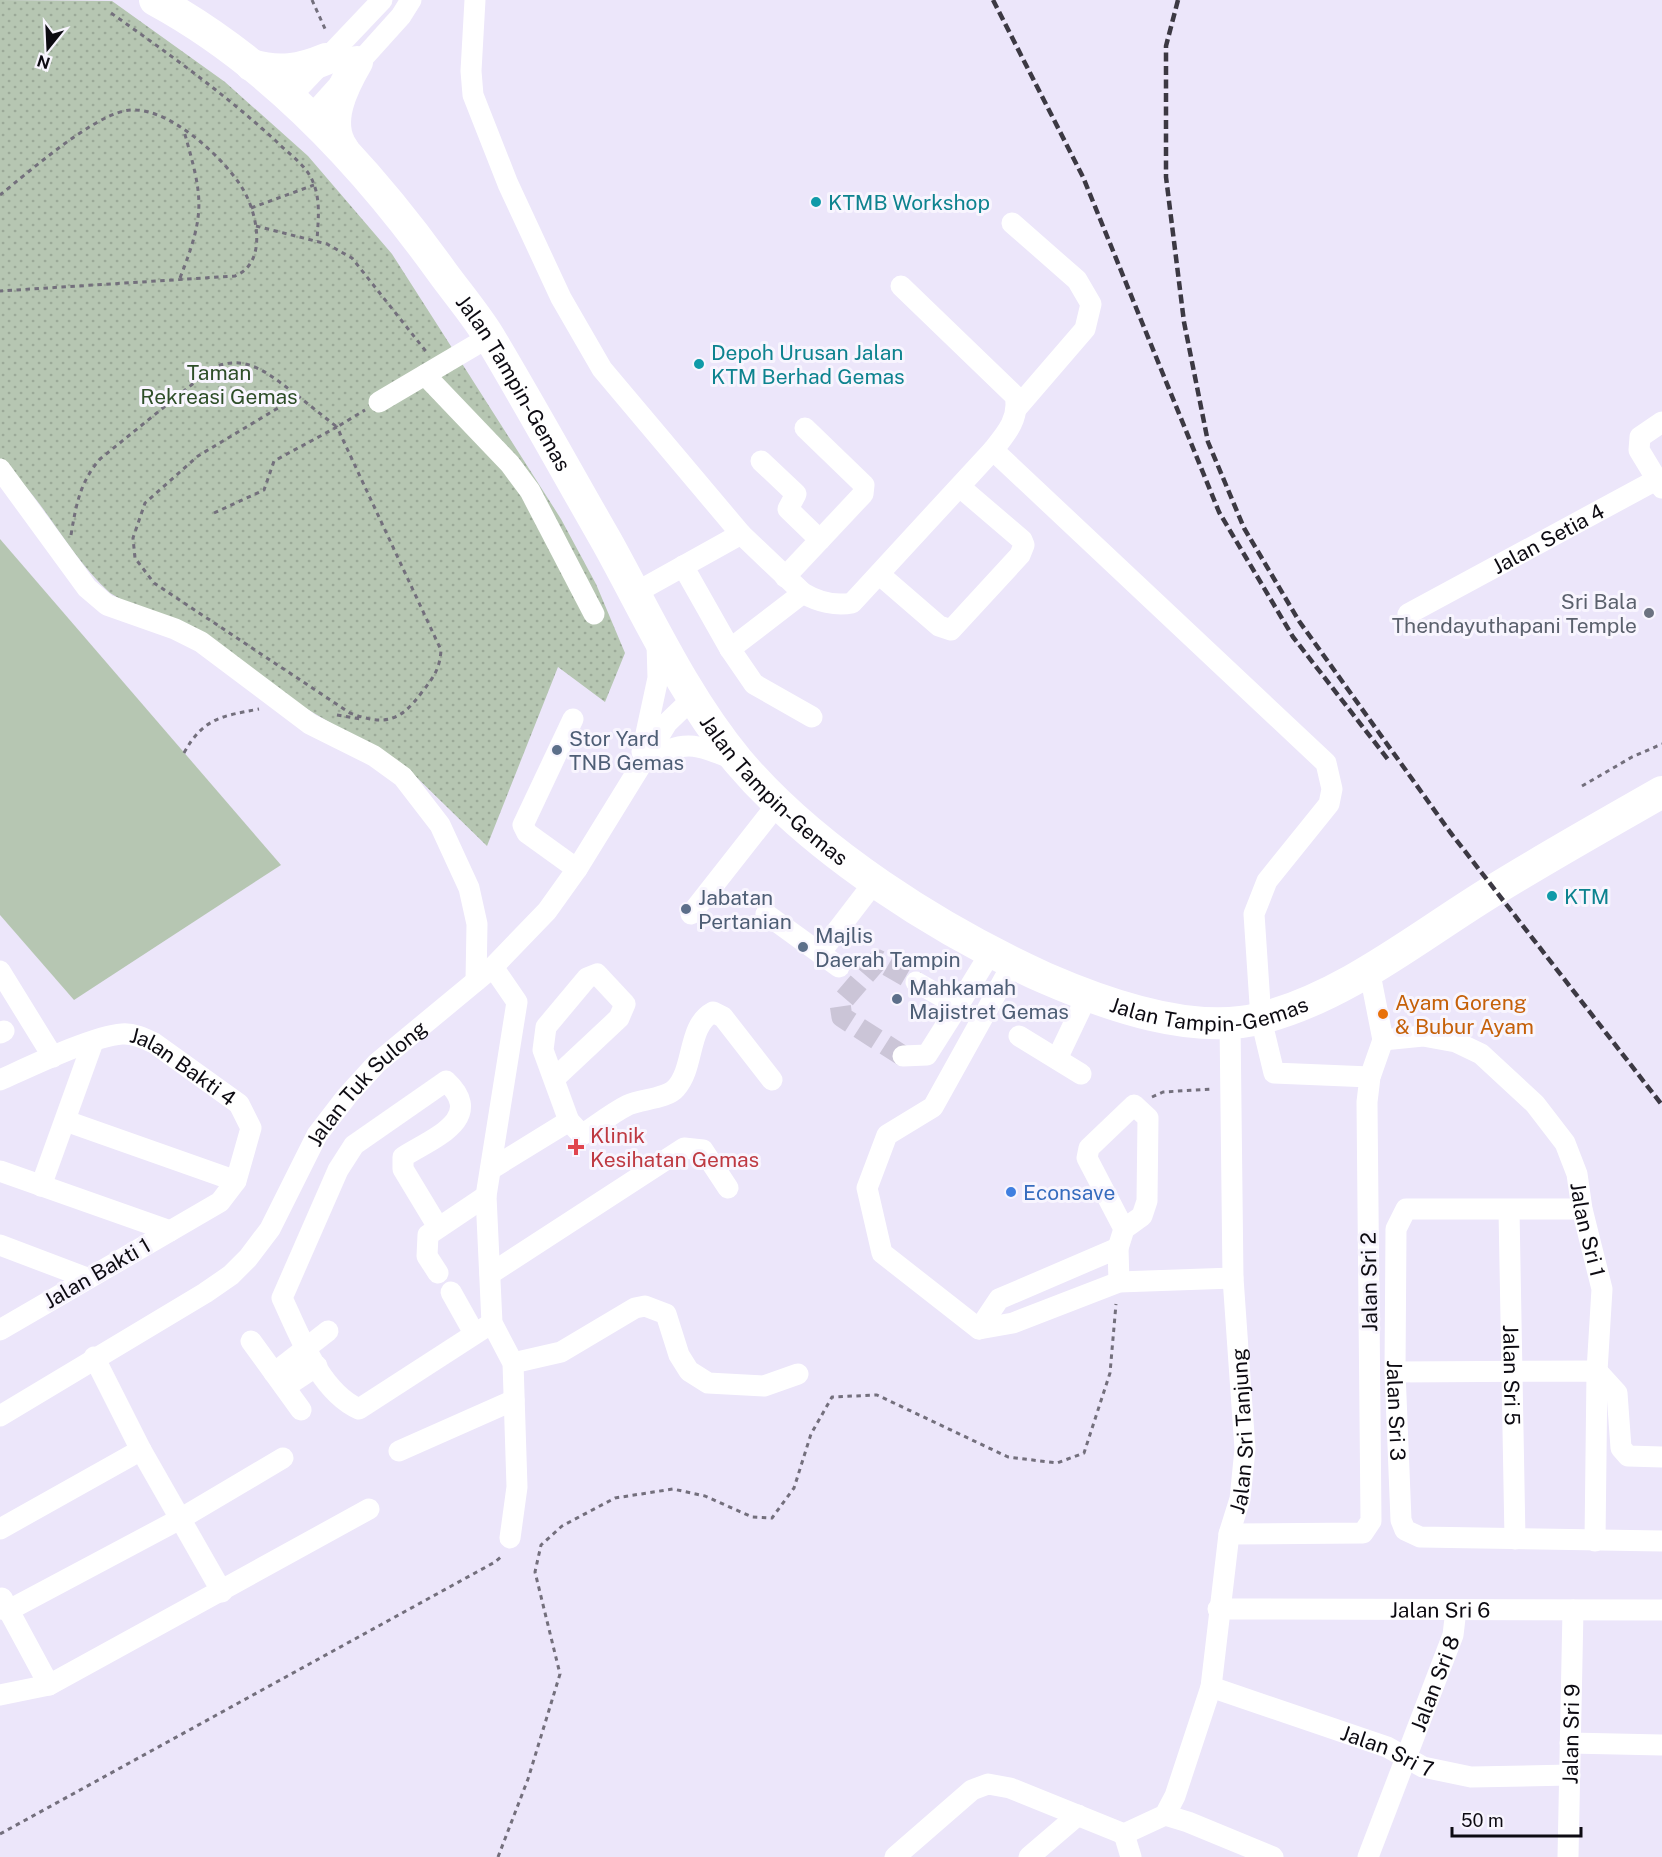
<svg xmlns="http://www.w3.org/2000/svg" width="1662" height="1857" font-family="'Public Sans',sans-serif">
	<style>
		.park { fill: url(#park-dots) }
		.garden { fill: #b6c6b2 }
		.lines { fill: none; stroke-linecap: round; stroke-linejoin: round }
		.minor-tunnel { stroke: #cbc5d7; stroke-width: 21; stroke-dasharray: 21 10; stroke-linecap: butt }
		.path { stroke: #736f7c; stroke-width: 3; stroke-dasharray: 4.5 4.5; stroke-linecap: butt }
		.minor { stroke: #fff; stroke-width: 21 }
		.highway { stroke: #fff; stroke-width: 32 }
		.rail { stroke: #3c3943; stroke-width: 4.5; stroke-dasharray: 9 4.5; stroke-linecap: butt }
		.culture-dot { fill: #0f9aa8; stroke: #f8f5fe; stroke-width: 2 }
		.worship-dot { fill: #6b7280; stroke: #f8f5fe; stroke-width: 2 }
		.service-dot { fill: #5c6f8a; stroke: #f8f5fe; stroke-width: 2 }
		.food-dot { fill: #e8710a; stroke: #f8f5fe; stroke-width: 2 }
		.health-dot { fill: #e0444e; stroke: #f8f5fe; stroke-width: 2 }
		.shop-dot { fill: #3f7fe0; stroke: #f8f5fe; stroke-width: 2 }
		.labels { text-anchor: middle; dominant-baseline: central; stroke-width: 6; stroke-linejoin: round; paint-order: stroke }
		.culture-label { font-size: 21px; fill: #0d838f; stroke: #f8f5fe; text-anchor: start }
		.park-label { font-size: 21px; fill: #2e4e28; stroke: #f8f5fe }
		.street-label { font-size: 21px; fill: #0d0b12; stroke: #f8f5fe }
		.worship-label { font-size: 21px; fill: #5b616d; stroke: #f8f5fe; text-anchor: end }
		.service-label { font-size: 21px; fill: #4e5e75; stroke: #f8f5fe; text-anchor: start }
		.food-label { font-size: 21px; fill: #c56008; stroke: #f8f5fe; text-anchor: start }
		.health-label { font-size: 21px; fill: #be3a42; stroke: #f8f5fe; text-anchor: start }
		.shop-label { font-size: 21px; fill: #366cbe; stroke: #f8f5fe; text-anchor: start }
	</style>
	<defs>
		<pattern id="park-dots" width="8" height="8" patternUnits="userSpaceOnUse" patternTransform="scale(1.5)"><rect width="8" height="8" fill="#b6c6b2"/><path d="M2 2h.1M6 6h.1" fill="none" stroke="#9ba998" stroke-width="1.8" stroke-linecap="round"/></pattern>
	</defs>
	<rect width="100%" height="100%" fill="#ece6fa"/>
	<!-- park -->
	<path class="park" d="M0,0L112,1L225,82L308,156L392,254L440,329L561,519L596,584L625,653L605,702L558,667L487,846L407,768L110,593C67,554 44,498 0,460Z"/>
	<!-- garden -->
	<path class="garden" d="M0,539L281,865L74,1000L0,915Z"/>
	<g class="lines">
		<!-- minor-tunnel -->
		<path class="minor-tunnel" d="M903,1056L842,1017L840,1004L878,960L916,982"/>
		<!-- path -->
		<path class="path" d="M312,0L326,31
			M111,13C169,54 225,94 277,142C289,154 307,166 313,182C321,201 318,221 317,241
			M0,195C30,171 89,119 124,111C164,101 226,159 244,191C258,216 267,263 235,276L0,291
			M251,208L314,185
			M256,226L327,244L352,258L428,354
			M180,278C206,212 203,198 184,131
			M214,513L264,490L274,461L337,427L441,650C440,669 433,678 422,692C400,722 385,726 350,713L154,583L135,558L133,538L145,503L198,456L298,396L337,427L365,410
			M71,535C76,505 80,482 100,459L211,369C246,351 271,376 298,396
			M337,715L360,719
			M184,753C203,718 222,716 259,709
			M1582,786L1632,757L1662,744
			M1152,1097L1163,1092L1213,1089
			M0,1834L495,1562L502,1556
			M498,1857L528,1779L560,1674L535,1572L541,1545L562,1526L615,1498L673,1489L705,1496L752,1517L772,1518L794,1488L811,1434L832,1397L877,1395L1008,1457L1057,1463L1084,1453L1110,1373L1116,1304"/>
		<!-- minor -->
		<g class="minor">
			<path d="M475,0L471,71L473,95L508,184L561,298L602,369L741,534"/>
			<path d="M288,99L382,0"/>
			<path d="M309,118L401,16L411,0"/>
			<path d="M1012,223L1077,280L1091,304L1085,329L1017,408"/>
			<path d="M425,375L510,464L530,491L594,614"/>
			<path d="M379,402L489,337"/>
			<path d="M1662,422L1640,437L1639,450L1662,488"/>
			<path d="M993,450L1326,763L1332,789L1329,804L1267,881L1254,914L1261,1019L1274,1073L1370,1077"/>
			<path d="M761,461L796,494L788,509L820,540"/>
			<path d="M0,469L87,588L107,605L175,629L201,642L310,724L374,756L403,777L440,825L469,888L477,924L476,981"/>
			<path d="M683,566L730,649L754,684L812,717"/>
			<path d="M880,575L939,626L951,630L1020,555L1024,545L1022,540L960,487"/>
			<path d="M785,577L863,494L864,485L805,428"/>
			<path d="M635,593L741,534L803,593C818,602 836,606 852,603L993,450C1006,434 1020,418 1015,396L901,286"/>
			<path id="s1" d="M1408,614L1656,480"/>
			<path d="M730,649L803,593"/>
			<path d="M573,719L523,825L527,833L577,869"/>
			<path d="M642,752L658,678L657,644"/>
			<path d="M644,762C684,739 694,743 735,760"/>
			<path d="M691,914L779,802"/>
			<path d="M766,914L839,967"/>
			<path d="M820,953L876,880"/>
			<path d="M1013,963L933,1107L887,1135L867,1188L882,1253L979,1329L1013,1323L1119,1282L1233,1278"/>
			<path d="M493,967L517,1002L486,1196L492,1323L513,1363L517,1487L510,1538"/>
			<path d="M0,971L53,1057"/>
			<path d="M958,1006L991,952"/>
			<path d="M0,1033L4,1031"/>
			<path d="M1019,1036L1081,1074"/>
			<path id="s2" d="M1383,1040L1423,1036L1456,1042L1481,1054L1535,1104L1565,1143L1577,1174L1582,1209L1602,1289L1597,1371L1595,1541"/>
			<path d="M903,1056L927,1055L958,1006L916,982"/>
			<path d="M1057,1059L1087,996"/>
			<path d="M555,1078L619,1018L625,1004L597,974L587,978L546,1027L543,1050L569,1121"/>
			<path id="s3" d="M0,1080C29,1067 93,1036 122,1034C133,1033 144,1038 154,1043L239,1104L251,1128L236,1181L220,1202L0,1330"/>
			<path d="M66,1121L236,1181"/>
			<path d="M491,1169L569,1121L582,1135C597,1125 612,1113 628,1105C641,1099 667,1099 676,1088C695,1067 687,1026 713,1012L723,1017L772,1080"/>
			<path d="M0,1171L170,1231"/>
			<path d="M41,1186L93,1042"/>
			<path id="s4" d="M1582,1209H1406L1396,1229L1395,1372L1401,1520L1405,1530L1420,1537L1662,1541"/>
			<path id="s5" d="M1509,1210L1515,1539"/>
			<path d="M438,1227L403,1169V1157C431,1139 487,1119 446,1081L354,1145L338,1170L282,1298C299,1334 320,1392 359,1409L492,1323"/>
			<path d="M0,1245L87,1278"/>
			<path d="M438,1273L427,1256L428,1235L486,1196"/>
			<path d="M490,1274L684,1148L703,1150L728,1188"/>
			<path d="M1119,1282L1118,1248L1124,1229L1142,1216L1147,1201L1148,1118L1134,1105L1089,1148L1087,1158L1124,1229"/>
			<path d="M451,1292L474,1333"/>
			<path d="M979,1329L999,1299L1118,1248"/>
			<path d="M251,1341L301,1410"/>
			<path d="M94,1357L141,1450L222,1592"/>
			<path d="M513,1363L561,1352L635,1308L645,1306L666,1314L679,1355L689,1371L708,1383L764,1386L798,1374"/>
			<path d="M1395,1372L1597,1371L1617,1393L1621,1448L1628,1456L1662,1457"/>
			<path d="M274,1373L328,1331"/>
			<path d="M285,1387L317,1366"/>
			<path id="s6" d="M0,1416L205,1293L231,1275L248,1258L270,1229L317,1135L347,1096L377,1063L493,967L547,911L577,869L667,723L693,698"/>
			<path d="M399,1451L514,1400"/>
			<path d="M0,1529L141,1450"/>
			<path d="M1229,1534L1363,1533L1371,1521L1367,1102L1370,1077L1383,1040L1369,969"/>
			<path d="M2,1598L49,1685"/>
			<path d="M0,1609L9,1610L180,1519L283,1458"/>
			<path id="s7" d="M1218,1609L1662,1610"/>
			<path id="s8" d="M1211,1687L1387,1747L1423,1767L1471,1777L1570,1775"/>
			<path d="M0,1695L49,1685L369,1509"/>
			<path d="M1570,1743L1662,1745"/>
			<path d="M1165,1815L1188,1822L1273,1857"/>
			<path d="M1124,1834L1131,1857"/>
			<path id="s9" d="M895,1857L972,1790L988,1784L1010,1788L1124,1834L1165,1815L1175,1796L1211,1687L1229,1534L1240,1499L1245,1449L1233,1278L1230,1022"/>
			<path d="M1029,1857L1078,1815"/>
			<path id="s10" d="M1368,1857L1453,1635L1456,1610"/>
			<path id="s11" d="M1568,1857L1573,1610"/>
		</g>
		<!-- highway -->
		<g class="highway">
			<path id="s12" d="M155,0C271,63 366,166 442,272C458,294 476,315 490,338C530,405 568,474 607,542C648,616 684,696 738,761C814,851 939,930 1045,978C1107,1005 1194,1036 1262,1018C1347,996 1420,935 1494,890C1549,856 1606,824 1662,792"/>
			<path d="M251,65C279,73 300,70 326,59"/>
			<path d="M343,149C324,123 343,86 357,62"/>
		</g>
		<!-- rail -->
		<path class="rail" d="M993,0L1083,177L1219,512L1293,637L1390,762
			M1178,0L1166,46V177L1184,322L1208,442L1244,528L1299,621L1450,832L1662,1105"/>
	</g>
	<!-- markers -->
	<g class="culture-dot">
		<circle cx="816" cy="202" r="6"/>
		<circle cx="699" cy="364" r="6"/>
		<circle cx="1552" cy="896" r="6"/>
	</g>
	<circle class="worship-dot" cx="1649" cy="613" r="6"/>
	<g class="service-dot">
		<circle cx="557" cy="750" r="6"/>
		<circle cx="686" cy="909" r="6"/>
		<circle cx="803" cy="947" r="6"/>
		<circle cx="897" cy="999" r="6"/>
	</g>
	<circle class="food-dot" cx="1383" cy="1014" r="6"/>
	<path class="health-dot" d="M573 1138h6v6h6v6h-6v6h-6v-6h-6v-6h6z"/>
	<circle class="shop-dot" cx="1011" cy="1192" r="6"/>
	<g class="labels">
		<!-- culture labels -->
		<g class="culture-label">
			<text x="828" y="202">KTMB Workshop</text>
			<text x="711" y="352">Depoh Urusan Jalan<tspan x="711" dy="24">KTM Berhad Gemas</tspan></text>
			<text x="1564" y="896">KTM</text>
		</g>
		<!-- park labels -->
		<g class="park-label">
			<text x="219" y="372">Taman<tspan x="219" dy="24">Rekreasi Gemas</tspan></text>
		</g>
		<!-- street labels -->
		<g class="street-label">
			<text stroke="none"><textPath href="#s12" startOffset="531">Jalan Tampin-Gemas</textPath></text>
			<text stroke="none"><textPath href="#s1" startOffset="159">Jalan Setia 4</textPath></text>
			<text stroke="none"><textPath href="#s12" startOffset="1017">Jalan Tampin-Gemas</textPath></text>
			<text stroke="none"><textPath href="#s12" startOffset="1521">Jalan Tampin-Gemas</textPath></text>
			<text stroke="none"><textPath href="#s3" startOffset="201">Jalan Bakti 4</textPath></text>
			<text stroke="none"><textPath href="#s6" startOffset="508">Jalan Tuk Sulong</textPath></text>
			<text stroke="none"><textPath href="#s2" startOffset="314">Jalan Sri 1</textPath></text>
			<text transform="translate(97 1273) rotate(-30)">Jalan Bakti 1</text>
			<text transform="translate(1369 1282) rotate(-91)">Jalan Sri 2</text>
			<text stroke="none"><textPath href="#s5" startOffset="165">Jalan Sri 5</textPath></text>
			<text stroke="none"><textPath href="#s4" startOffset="380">Jalan Sri 3</textPath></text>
			<text stroke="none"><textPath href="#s9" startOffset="705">Jalan Sri Tanjung</textPath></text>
			<text stroke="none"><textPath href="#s7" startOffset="222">Jalan Sri 6</textPath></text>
			<text stroke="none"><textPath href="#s10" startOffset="186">Jalan Sri 8</textPath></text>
			<text stroke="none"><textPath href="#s11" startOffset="123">Jalan Sri 9</textPath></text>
			<text stroke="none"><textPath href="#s8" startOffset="188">Jalan Sri 7</textPath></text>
		</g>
		<!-- worship labels -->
		<g class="worship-label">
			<text x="1637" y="601">Sri Bala<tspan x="1637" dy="24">Thendayuthapani Temple</tspan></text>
		</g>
		<!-- service labels -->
		<g class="service-label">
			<text x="569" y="738">Stor Yard<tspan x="569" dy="24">TNB Gemas</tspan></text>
			<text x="698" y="897">Jabatan<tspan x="698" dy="24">Pertanian</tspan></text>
			<text x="815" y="935">Majlis<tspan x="815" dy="24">Daerah Tampin</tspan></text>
			<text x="909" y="987">Mahkamah<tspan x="909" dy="24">Majistret Gemas</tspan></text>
		</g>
		<!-- food labels -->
		<g class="food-label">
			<text x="1395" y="1002">Ayam Goreng<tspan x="1395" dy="24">&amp; Bubur Ayam</tspan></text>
		</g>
		<!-- health labels -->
		<g class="health-label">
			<text x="590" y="1135">Klinik<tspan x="590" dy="24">Kesihatan Gemas</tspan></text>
		</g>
		<!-- shop labels -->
		<g class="shop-label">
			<text x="1023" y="1192">Econsave</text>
		</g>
	</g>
	<!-- north arrow -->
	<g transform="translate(48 48) rotate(198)" stroke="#f8f5fe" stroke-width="4.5" paint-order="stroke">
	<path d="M0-4.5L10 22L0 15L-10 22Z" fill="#0d0b12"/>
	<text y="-9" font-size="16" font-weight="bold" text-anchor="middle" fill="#0d0b12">N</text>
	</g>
	<!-- scale -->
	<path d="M1452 1827v9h129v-9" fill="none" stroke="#0d0b12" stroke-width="3"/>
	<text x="1461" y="1827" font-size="18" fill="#0d0b12" stroke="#f8f5fe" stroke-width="4.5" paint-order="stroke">50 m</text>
</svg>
